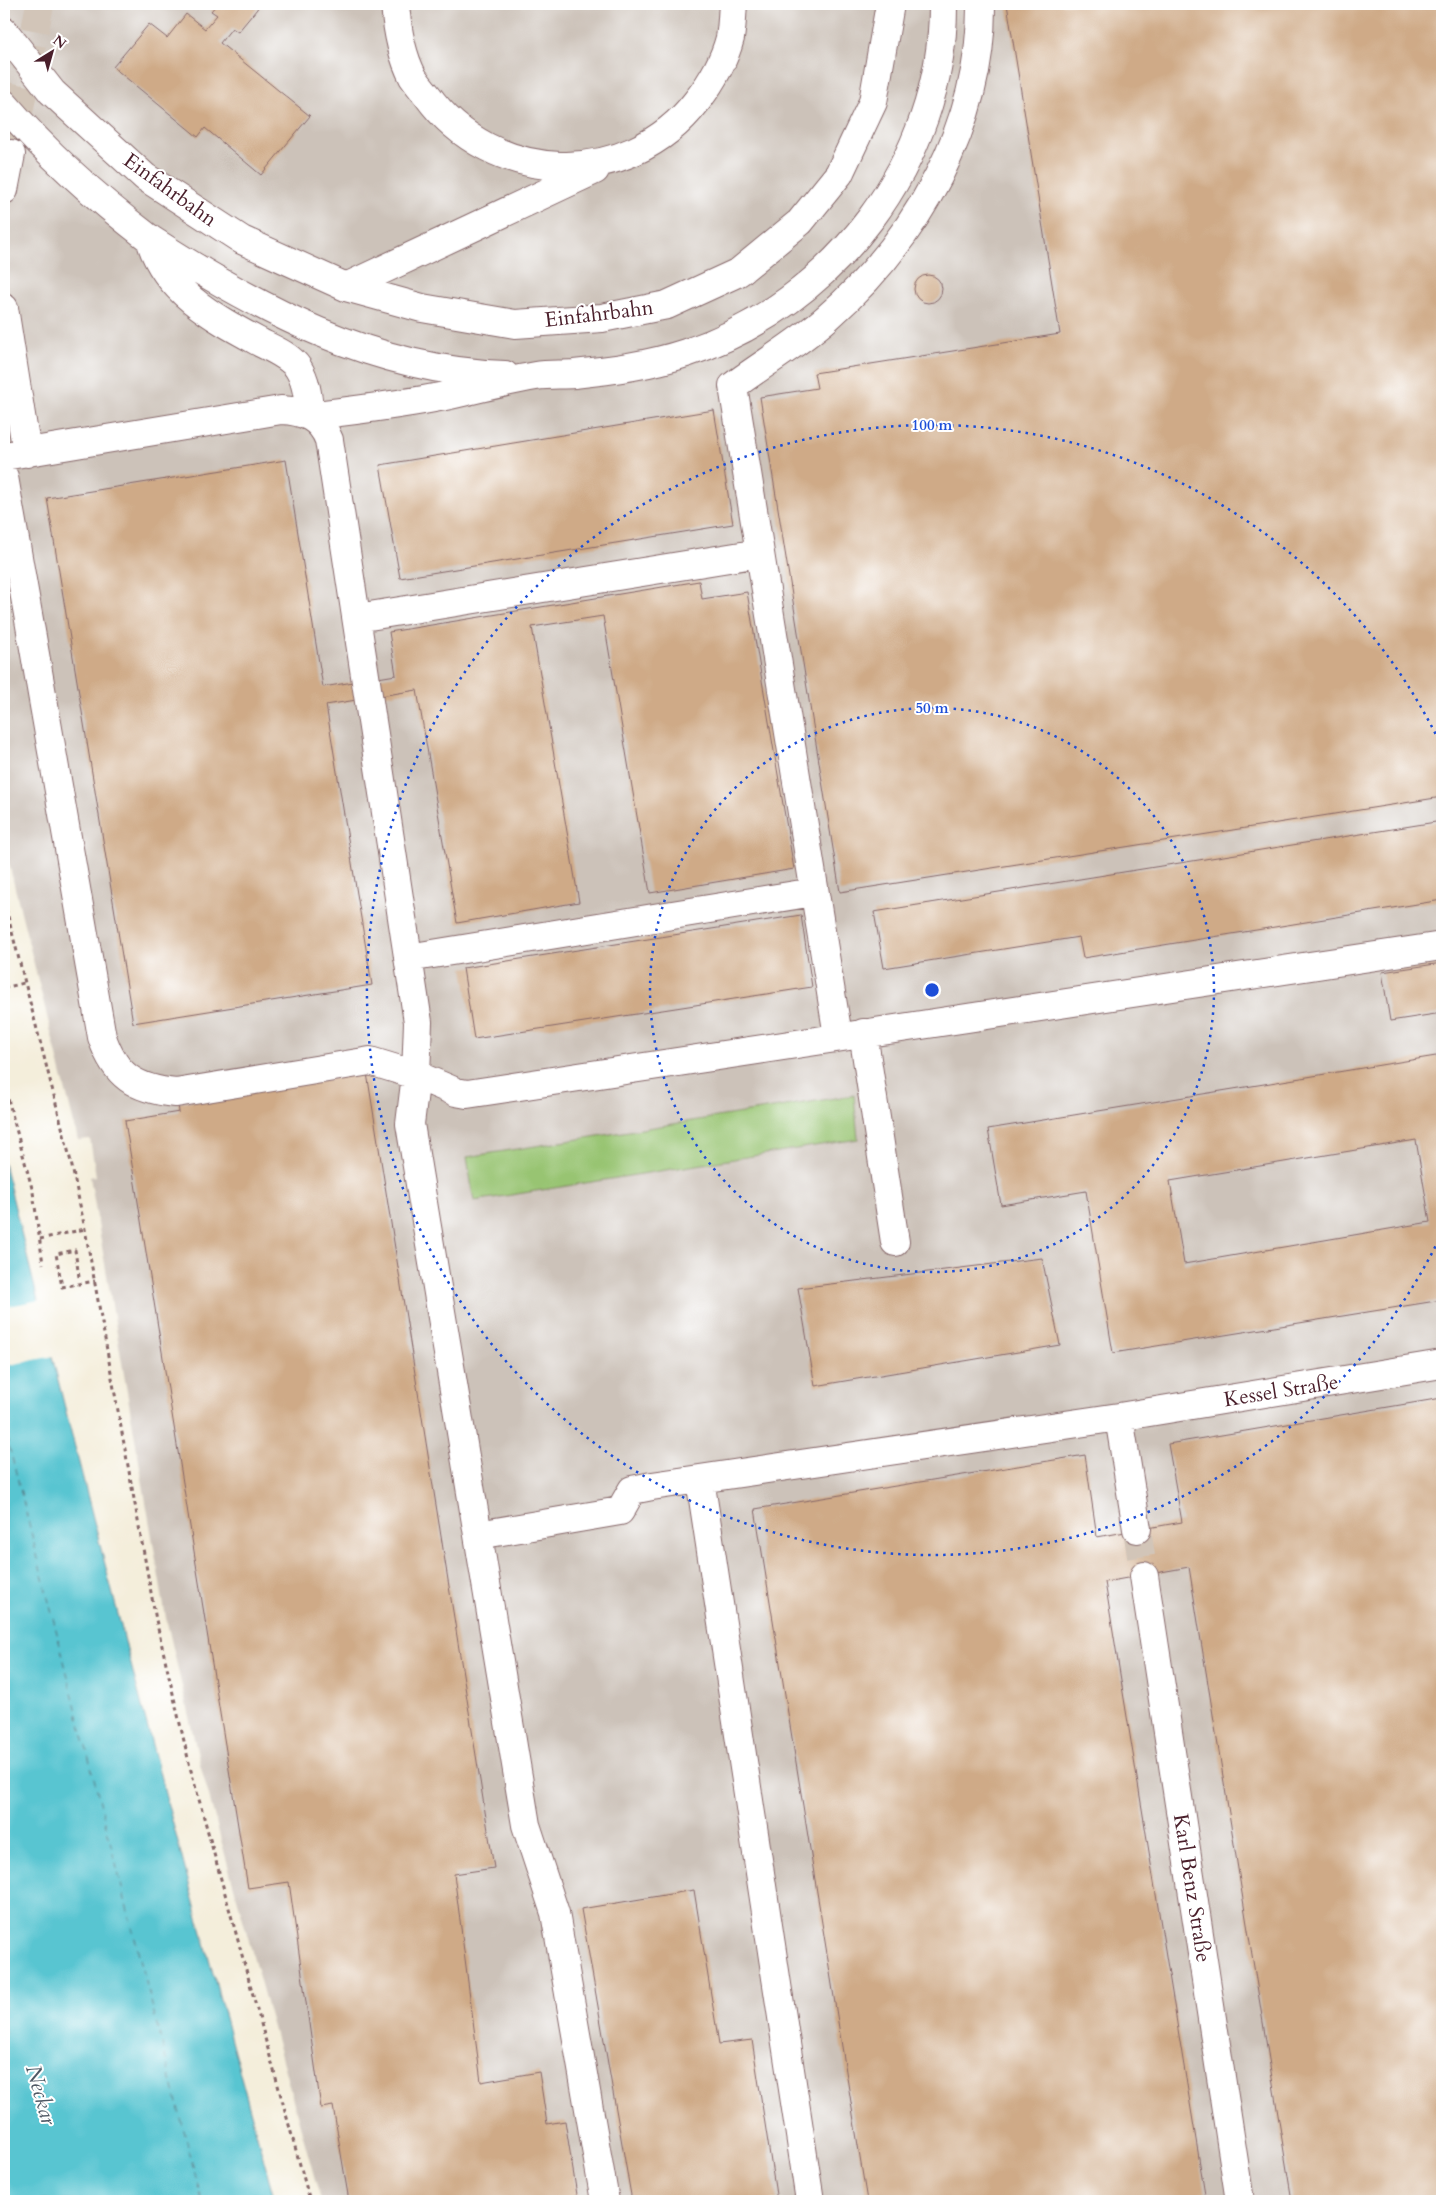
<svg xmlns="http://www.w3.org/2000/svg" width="1446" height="2205" font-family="Cardo,serif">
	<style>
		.industrial { fill: #ccc2b9 }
		.green { fill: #98c472; stroke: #71724e }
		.water { fill: #59c5d1; stroke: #52727e }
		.pier { fill: #f4eedb }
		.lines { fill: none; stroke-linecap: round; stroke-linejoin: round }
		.ferry { stroke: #4f5965; stroke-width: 1; stroke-dasharray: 6 5; stroke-linecap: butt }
		.building { fill: #cfaa87; fill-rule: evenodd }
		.minor-tunnel { stroke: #d2c5b8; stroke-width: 28; stroke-dasharray: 28 14; stroke-linecap: butt }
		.minor-casing { stroke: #866769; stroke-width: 30 }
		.path { stroke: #866769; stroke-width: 3; stroke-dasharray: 4 4; stroke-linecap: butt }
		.minor { stroke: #fff; stroke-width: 28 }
		.ring { fill: none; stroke: #1d4ed8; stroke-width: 2.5; stroke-dasharray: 2.5 5 }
		.labels { text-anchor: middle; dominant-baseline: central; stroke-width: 4; stroke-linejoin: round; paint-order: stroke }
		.street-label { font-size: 21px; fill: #4a1f2b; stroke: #fff }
		.water-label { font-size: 22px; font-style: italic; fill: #4f5965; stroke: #fff }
		.centre { fill: #1d4ed8; stroke: #fff; stroke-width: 2.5 }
		.ring-label { font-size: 15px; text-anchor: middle; font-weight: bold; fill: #1d4ed8; stroke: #fff; stroke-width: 4; stroke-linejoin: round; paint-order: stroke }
	</style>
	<rect width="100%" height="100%" fill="#fff"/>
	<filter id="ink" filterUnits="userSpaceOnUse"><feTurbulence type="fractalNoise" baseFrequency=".02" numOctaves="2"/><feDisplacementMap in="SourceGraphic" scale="10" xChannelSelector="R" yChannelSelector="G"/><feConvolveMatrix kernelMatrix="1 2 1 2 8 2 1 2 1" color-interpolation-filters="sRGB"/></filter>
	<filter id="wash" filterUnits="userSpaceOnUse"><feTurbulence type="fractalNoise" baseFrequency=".0096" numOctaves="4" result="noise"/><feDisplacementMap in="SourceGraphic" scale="20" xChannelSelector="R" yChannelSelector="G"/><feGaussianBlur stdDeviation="1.12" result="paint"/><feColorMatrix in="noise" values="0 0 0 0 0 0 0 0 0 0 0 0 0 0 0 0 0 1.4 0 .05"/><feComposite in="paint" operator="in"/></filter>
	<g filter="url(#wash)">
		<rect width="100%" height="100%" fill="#f4eedb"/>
		<!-- industrial -->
		<path class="industrial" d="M4,4H1442V2201H321L200,1764L166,1618L90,1177L96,1176L90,1139L78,1140L4,844Z"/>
		<!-- green -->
		<path class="green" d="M854,1095L858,1139L474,1201L467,1157Z"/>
		<!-- water -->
		<path class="water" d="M4,1163C89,1510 180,1856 275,2201H4Z"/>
		<!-- pier -->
		<path class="pier" d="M40,1300L54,1356L4,1366V1307Z"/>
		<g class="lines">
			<!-- ferry -->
			<path class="ferry" d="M4,1426L202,2201"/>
		</g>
		<g id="blocks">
			<!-- building -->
			<path class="building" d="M217,4H259L257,9L238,32L232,28L220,43L310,116L261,175L205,128L198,137L113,67L149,24L167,38L186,14L205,29L217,15L211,11Z
				M1007,4H1442V797L840,892L760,397L817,388L814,373L1060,334Z
				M914 289a14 14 0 1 1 28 0a14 14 0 1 1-28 0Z
				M714,410L733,524L400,578L380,465Z
				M286,460L323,687L396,675L389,632L699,581L702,599L747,592L794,869L650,893L603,616L532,627L579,902L457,923L417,690L326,705L372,985L133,1023L47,498Z
				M1442,821V900L1083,958L1079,937L884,968L874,912Z
				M801,915L812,987L474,1039L463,968Z
				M1442,963V1013L1390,1021L1382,972Z
				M1442,1055V1300L1113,1353L1086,1191L1001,1205L988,1129ZM1416,1140L1430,1222L1184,1264L1170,1181Z
				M367,1073L494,1868L454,1874L481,2082L539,2072L547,2124L565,2121L578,2201H349L333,2106L321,2108L289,1882L248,1888L125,1121L179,1112L178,1103Z
				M1042,1258L1060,1345L815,1386L798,1288Z
				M1442,1398V2201H1292L1189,1567L1105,1582L1206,2201H867L755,1509L1085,1455L1097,1537L1182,1522L1168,1444Z
				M694,1890L719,2044L752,2040L777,2201H632L581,1909Z"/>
		</g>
	</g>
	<g filter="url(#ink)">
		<use href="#blocks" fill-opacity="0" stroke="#866769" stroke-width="1"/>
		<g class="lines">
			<!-- minor-tunnel -->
			<path class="minor-tunnel" d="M11,154L40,4
				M1137,1529L1144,1576"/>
			<!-- minor casing -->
			<g class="minor-casing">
				<path id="minor" d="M395,4C397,29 401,54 413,77C417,83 422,89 427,95C492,186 628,191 697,101C711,83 724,61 730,38C732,27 732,15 733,4
					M4,31L52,92L145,177L242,240L346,287L422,308L515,324L602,318L667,305L739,272L800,222L839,174L873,102L890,4
					M4,104C48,155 96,198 150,239C165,292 215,318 261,343C273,349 290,356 298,368C307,382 308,399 310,416
					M4,190L11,154
					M150,239C257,308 373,371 505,375
					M346,287L595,170
					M4,308L27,453
					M310,416C355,410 400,405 445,396C475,390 505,381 536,376C548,374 561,375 574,374C612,370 650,365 686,353C834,305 944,160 943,4
					M4,456L281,410C304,411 321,418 329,440L418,1022L416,1075L410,1124L526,1825L555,1913L605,2201
					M4,477L102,1037C115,1076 135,1089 176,1093L370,1061L416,1075L456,1092L467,1094L1442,946
					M357,618L760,553
					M408,958L814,892
					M863,1033L895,1242
					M838,1036L733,386C764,363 799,343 828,317C917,239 982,125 981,4
					M1119,1417L1137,1529
					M700,1479L810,2201
					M478,1535L620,1511L632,1490L652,1486L1119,1417L1442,1364
					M1144,1576L1240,2201"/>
			</g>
			<!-- path -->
			<path class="path" d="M4,901L71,1162L85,1229L156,1620L190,1767L310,2201
				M4,988L24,983
				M4,1084L33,1192L43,1264
				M40,1239L85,1229
				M79,1277L75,1250L56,1254L62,1287L95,1281"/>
			<!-- minor -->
			<use href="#minor" class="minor"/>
		</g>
	</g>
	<!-- distance rings -->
	<g class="ring">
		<circle cx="932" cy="990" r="282"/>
		<path d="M1442 1233A565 565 0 1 1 1442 747"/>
	</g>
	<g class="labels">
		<!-- street labels -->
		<g class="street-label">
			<text transform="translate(170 190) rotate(36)">Einfahrbahn</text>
			<text transform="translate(599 314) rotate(-7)">Einfahrbahn</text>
			<text transform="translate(1281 1391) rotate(-9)">Kessel Straße</text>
			<text transform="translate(1192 1888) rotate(81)">Karl Benz Straße</text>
		</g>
		<!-- water labels -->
		<g class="water-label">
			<text transform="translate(41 2095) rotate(74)">Neckar</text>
		</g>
	</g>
	<circle cx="932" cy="990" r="8" class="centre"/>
	<g class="ring-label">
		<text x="932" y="430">100 m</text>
		<text x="932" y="713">50 m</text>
	</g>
	<!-- margin -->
	<rect width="1446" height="2205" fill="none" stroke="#fff" stroke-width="20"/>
	<!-- north arrow -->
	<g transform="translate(52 52) rotate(37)" stroke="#ffffff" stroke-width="4" paint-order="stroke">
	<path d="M0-4L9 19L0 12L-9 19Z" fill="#4a1f2b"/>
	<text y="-8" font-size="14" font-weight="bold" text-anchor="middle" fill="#4a1f2b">N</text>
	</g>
</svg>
